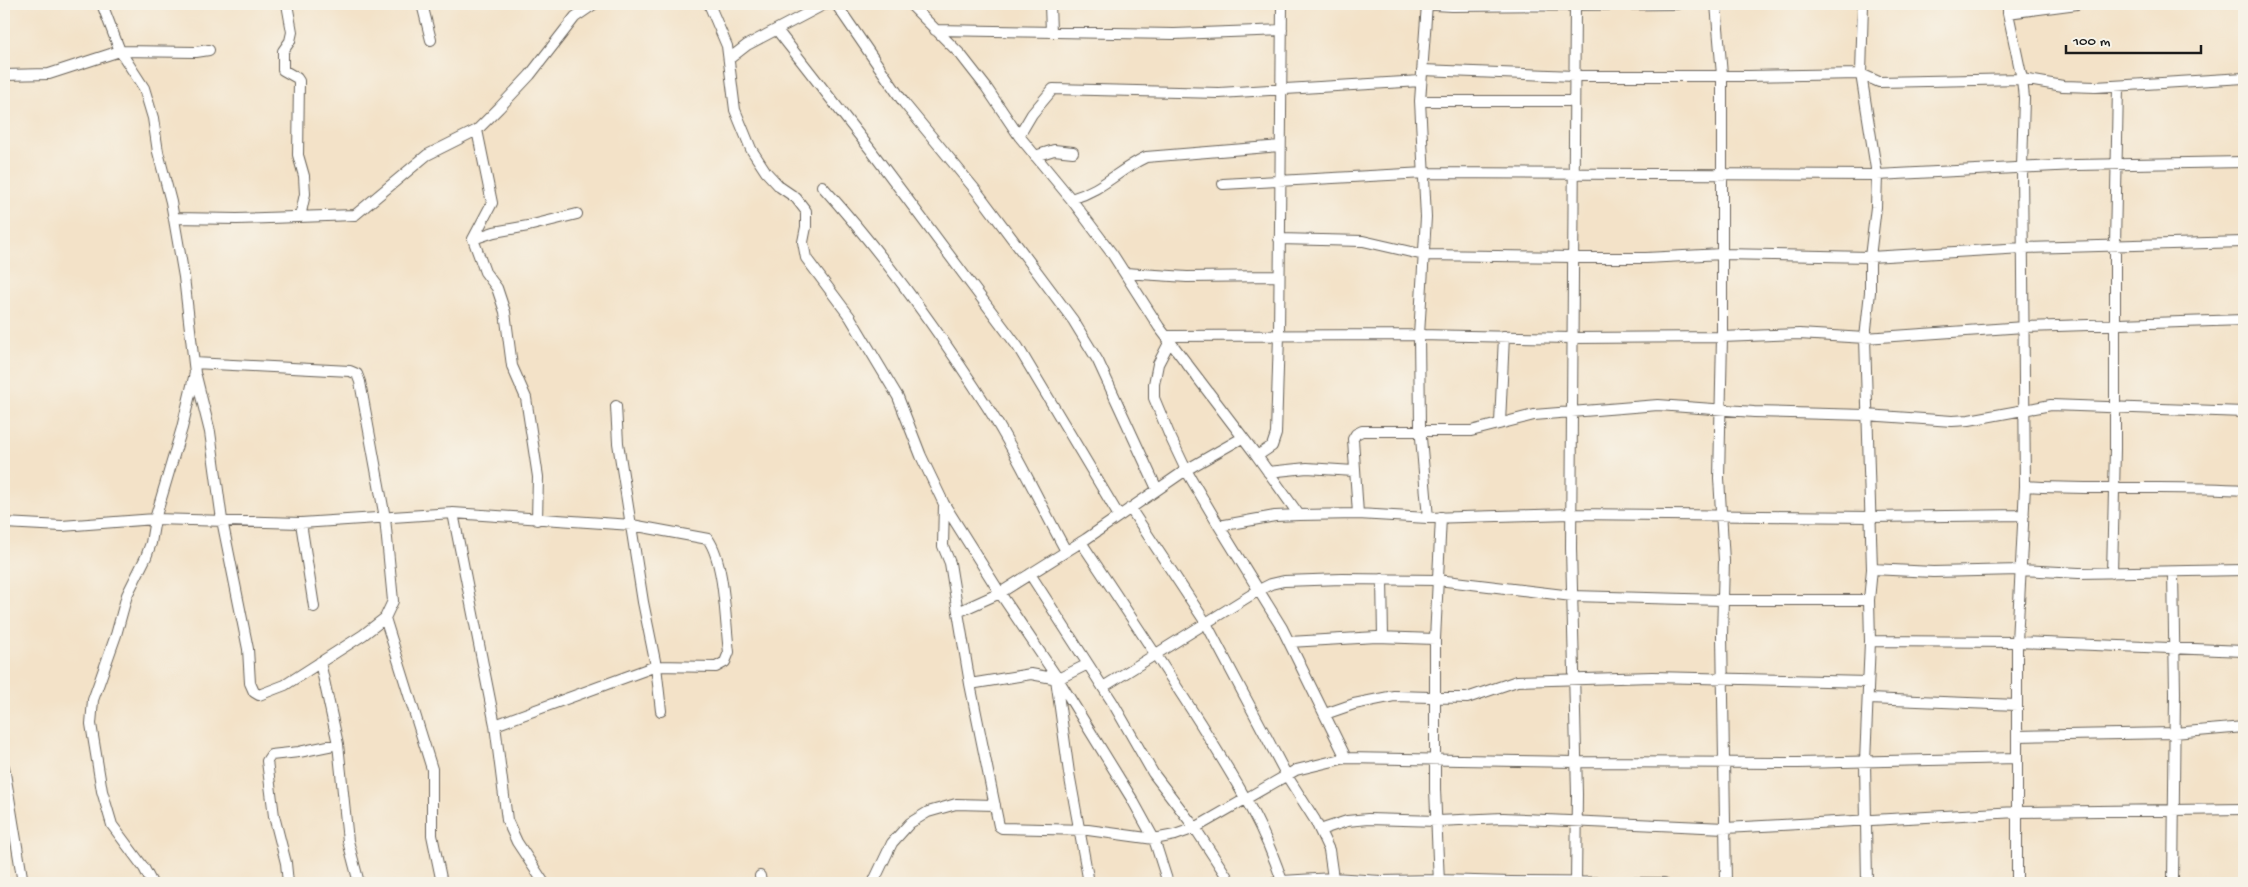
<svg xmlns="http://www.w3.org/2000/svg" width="2248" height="887" font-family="'Gochi Hand',sans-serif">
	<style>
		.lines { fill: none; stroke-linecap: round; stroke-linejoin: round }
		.minor-casing { stroke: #676158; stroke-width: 12 }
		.minor { stroke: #fff; stroke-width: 10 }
	</style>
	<rect width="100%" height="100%" fill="#f7f3e8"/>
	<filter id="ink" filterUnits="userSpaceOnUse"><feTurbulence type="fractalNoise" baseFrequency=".02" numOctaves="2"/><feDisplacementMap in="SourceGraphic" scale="10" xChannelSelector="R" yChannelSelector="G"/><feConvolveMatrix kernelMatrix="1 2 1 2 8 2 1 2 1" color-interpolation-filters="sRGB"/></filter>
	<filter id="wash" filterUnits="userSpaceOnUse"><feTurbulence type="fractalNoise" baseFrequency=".0096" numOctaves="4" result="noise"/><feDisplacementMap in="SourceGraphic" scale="20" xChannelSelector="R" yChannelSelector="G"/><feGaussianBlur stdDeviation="1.12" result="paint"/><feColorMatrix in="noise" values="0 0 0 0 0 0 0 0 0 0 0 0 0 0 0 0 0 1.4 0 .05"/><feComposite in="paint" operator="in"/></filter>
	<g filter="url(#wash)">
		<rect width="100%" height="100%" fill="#f3e2c8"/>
	</g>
	<g filter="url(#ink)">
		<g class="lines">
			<!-- minor casing -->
			<g class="minor-casing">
				<path id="minor" d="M102,4L120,51L144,88L153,118L158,152L171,202L184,277L195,373L182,428L155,519L151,543L146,557L127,595L116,635L93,700L91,724L102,791L112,825L144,868L152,883
					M287,4L292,32L290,41L283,51V70L297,78L299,81L298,155L304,176L305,194L300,217
					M422,4L431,40
					M709,4L727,46L735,110L751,149L766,172L780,187L796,198L806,211V227L803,242L806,258L850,317L898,397L921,456L944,504L1000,593L1058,679L1132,799L1154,839L1168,883
					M836,4L904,103L978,193L1073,320L1098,361L1157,489
					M910,4L961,55L986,87L1019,136L1071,199L1113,255L1159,327L1257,456L1299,515
					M1050,4L1051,32
					M1419,4L1452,6L1677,4
					M1427,4L1420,101L1426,217L1419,335L1420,426L1428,518
					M1575,4L1571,548L1577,794L1576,883
					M1716,4L1722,75V337L1719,478L1724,561L1722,636L1726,883
					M1863,4L1861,74L1877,175L1876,207L1870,257V292L1865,338L1872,569L1869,600L1870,641L1865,762L1867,883
					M2008,4V13L2022,79L2024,98L2022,167L2025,486L2017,642V883
					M2008,13L2077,4
					M777,30L870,149L1018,347L1119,516
					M935,30L1174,34L1282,30
					M729,59L747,45L825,4
					M1422,70L1574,76H1748L1861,74L1879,82L2022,79L2063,86L2096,87L2244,78
					M4,75L49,74L120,51L196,52L209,50
					M1420,101H1574
					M477,130L492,203L473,239L485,272L497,288L505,312L512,366L526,398L538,477L537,520
					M1019,136L1032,114L1053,89L1219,93L1421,81
					M1035,156L1054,150L1073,152
					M1223,184L1425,173L1877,175L2076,165L2244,162
					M822,186C884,255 938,330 988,408C1017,453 1040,504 1066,551
					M1071,199C1103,190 1118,170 1146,157L1280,146
					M174,218L237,219L355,215L427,155L477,130L499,108L530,75L575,17L594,4
					M473,239L494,232L528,226L577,214
					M1279,239L1363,241L1424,255L1646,258L1722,254L1870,257L2023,248L2244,242
					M1125,273L1187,277L1279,276
					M1166,336L1419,335L1572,338L1722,337L1799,334L1865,338L2024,327L2244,320
					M1170,341L1158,364L1154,384V398L1169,434L1186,470L1219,526L1282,628L1346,758
					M194,363L350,371L357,374L360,382L385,518L393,601L385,618L363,635L285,685L259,695L254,692L250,683L248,649L222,520L210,432L196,376
					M616,406L618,443L643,602L656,666L661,711
					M1500,423L1504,336
					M1257,456L1272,446L1276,434L1279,335L1282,4
					M1268,472L1307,468L1354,471
					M2025,486C2098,491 2171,485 2244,490
					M944,504L943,546L950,563L958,612L1000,593L1086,539L1186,470L1242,438
					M1130,508L1206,623L1287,776L1315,820L1329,850L1333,878
					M453,513L495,725L507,820L517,842L544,883
					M1358,514L1353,439L1356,434L1362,431H1471L1534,415L1658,405L1754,412L1866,415L1952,421L1969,420L2051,405L2244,412
					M4,523L62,526L155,519L301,523L453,513L632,525L708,539C725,563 725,621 729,652L725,662L716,667L656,666L495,725
					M301,523L314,607
					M1219,526L1275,516L1299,515L1358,514L1428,518L1571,514L1870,517L2024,515
					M1081,542C1121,602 1161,662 1200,723C1232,775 1263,822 1282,881
					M1872,569L1933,572L2020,570L2079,573L2244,570
					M2112,573L2115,449V246L2118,86
					M1030,574L1113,703L1153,773L1195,828L1231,883
					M1382,579L1383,637
					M958,612L970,684L999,826L1002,828L1088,830L1154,839L1175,835L1195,828L1296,770L1346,758L1575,762L1798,763L2017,758
					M385,618L432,769V835L442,883
					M1870,641L2017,642L2244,651
					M1289,642L1377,637L1435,639
					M320,662L338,744L348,841L359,883
					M1056,679L1069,773L1089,883
					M970,684L1031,674L1058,679L1088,664
					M1103,687L1259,590L1271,584L1284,581L1342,579L1438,580L1572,596L1722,600H1869
					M1868,699L2017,705
					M1325,714L1354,704L1394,696L1467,698L1517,681L1652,677L1868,682
					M2017,736L2174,733L2244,727
					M4,767L23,883
					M1320,830L1347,821L1368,819L1438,821L1503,818L1725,828L2017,812L2244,809
					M760,876L761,883
					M288,883L286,863L274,816L267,761L271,755L299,752L338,744
					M873,883L892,843L910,823L928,812L956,804L995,805
					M1274,883L1282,881L1333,878L1381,881L1439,880L1510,882L1664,883
					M1439,883L1435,789V639L1441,517
					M2173,883L2175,693L2173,572"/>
			</g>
			<!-- minor -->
			<use href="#minor" class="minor"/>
		</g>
	</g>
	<!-- margin -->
	<rect width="2248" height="887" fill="none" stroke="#f7f3e8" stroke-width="20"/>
	<!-- scale -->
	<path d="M2066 45v8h135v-8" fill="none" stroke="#1c1c1c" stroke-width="2.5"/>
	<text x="2073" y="45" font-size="15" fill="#1c1c1c" stroke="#f7f3e8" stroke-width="4" paint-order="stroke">100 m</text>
</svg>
